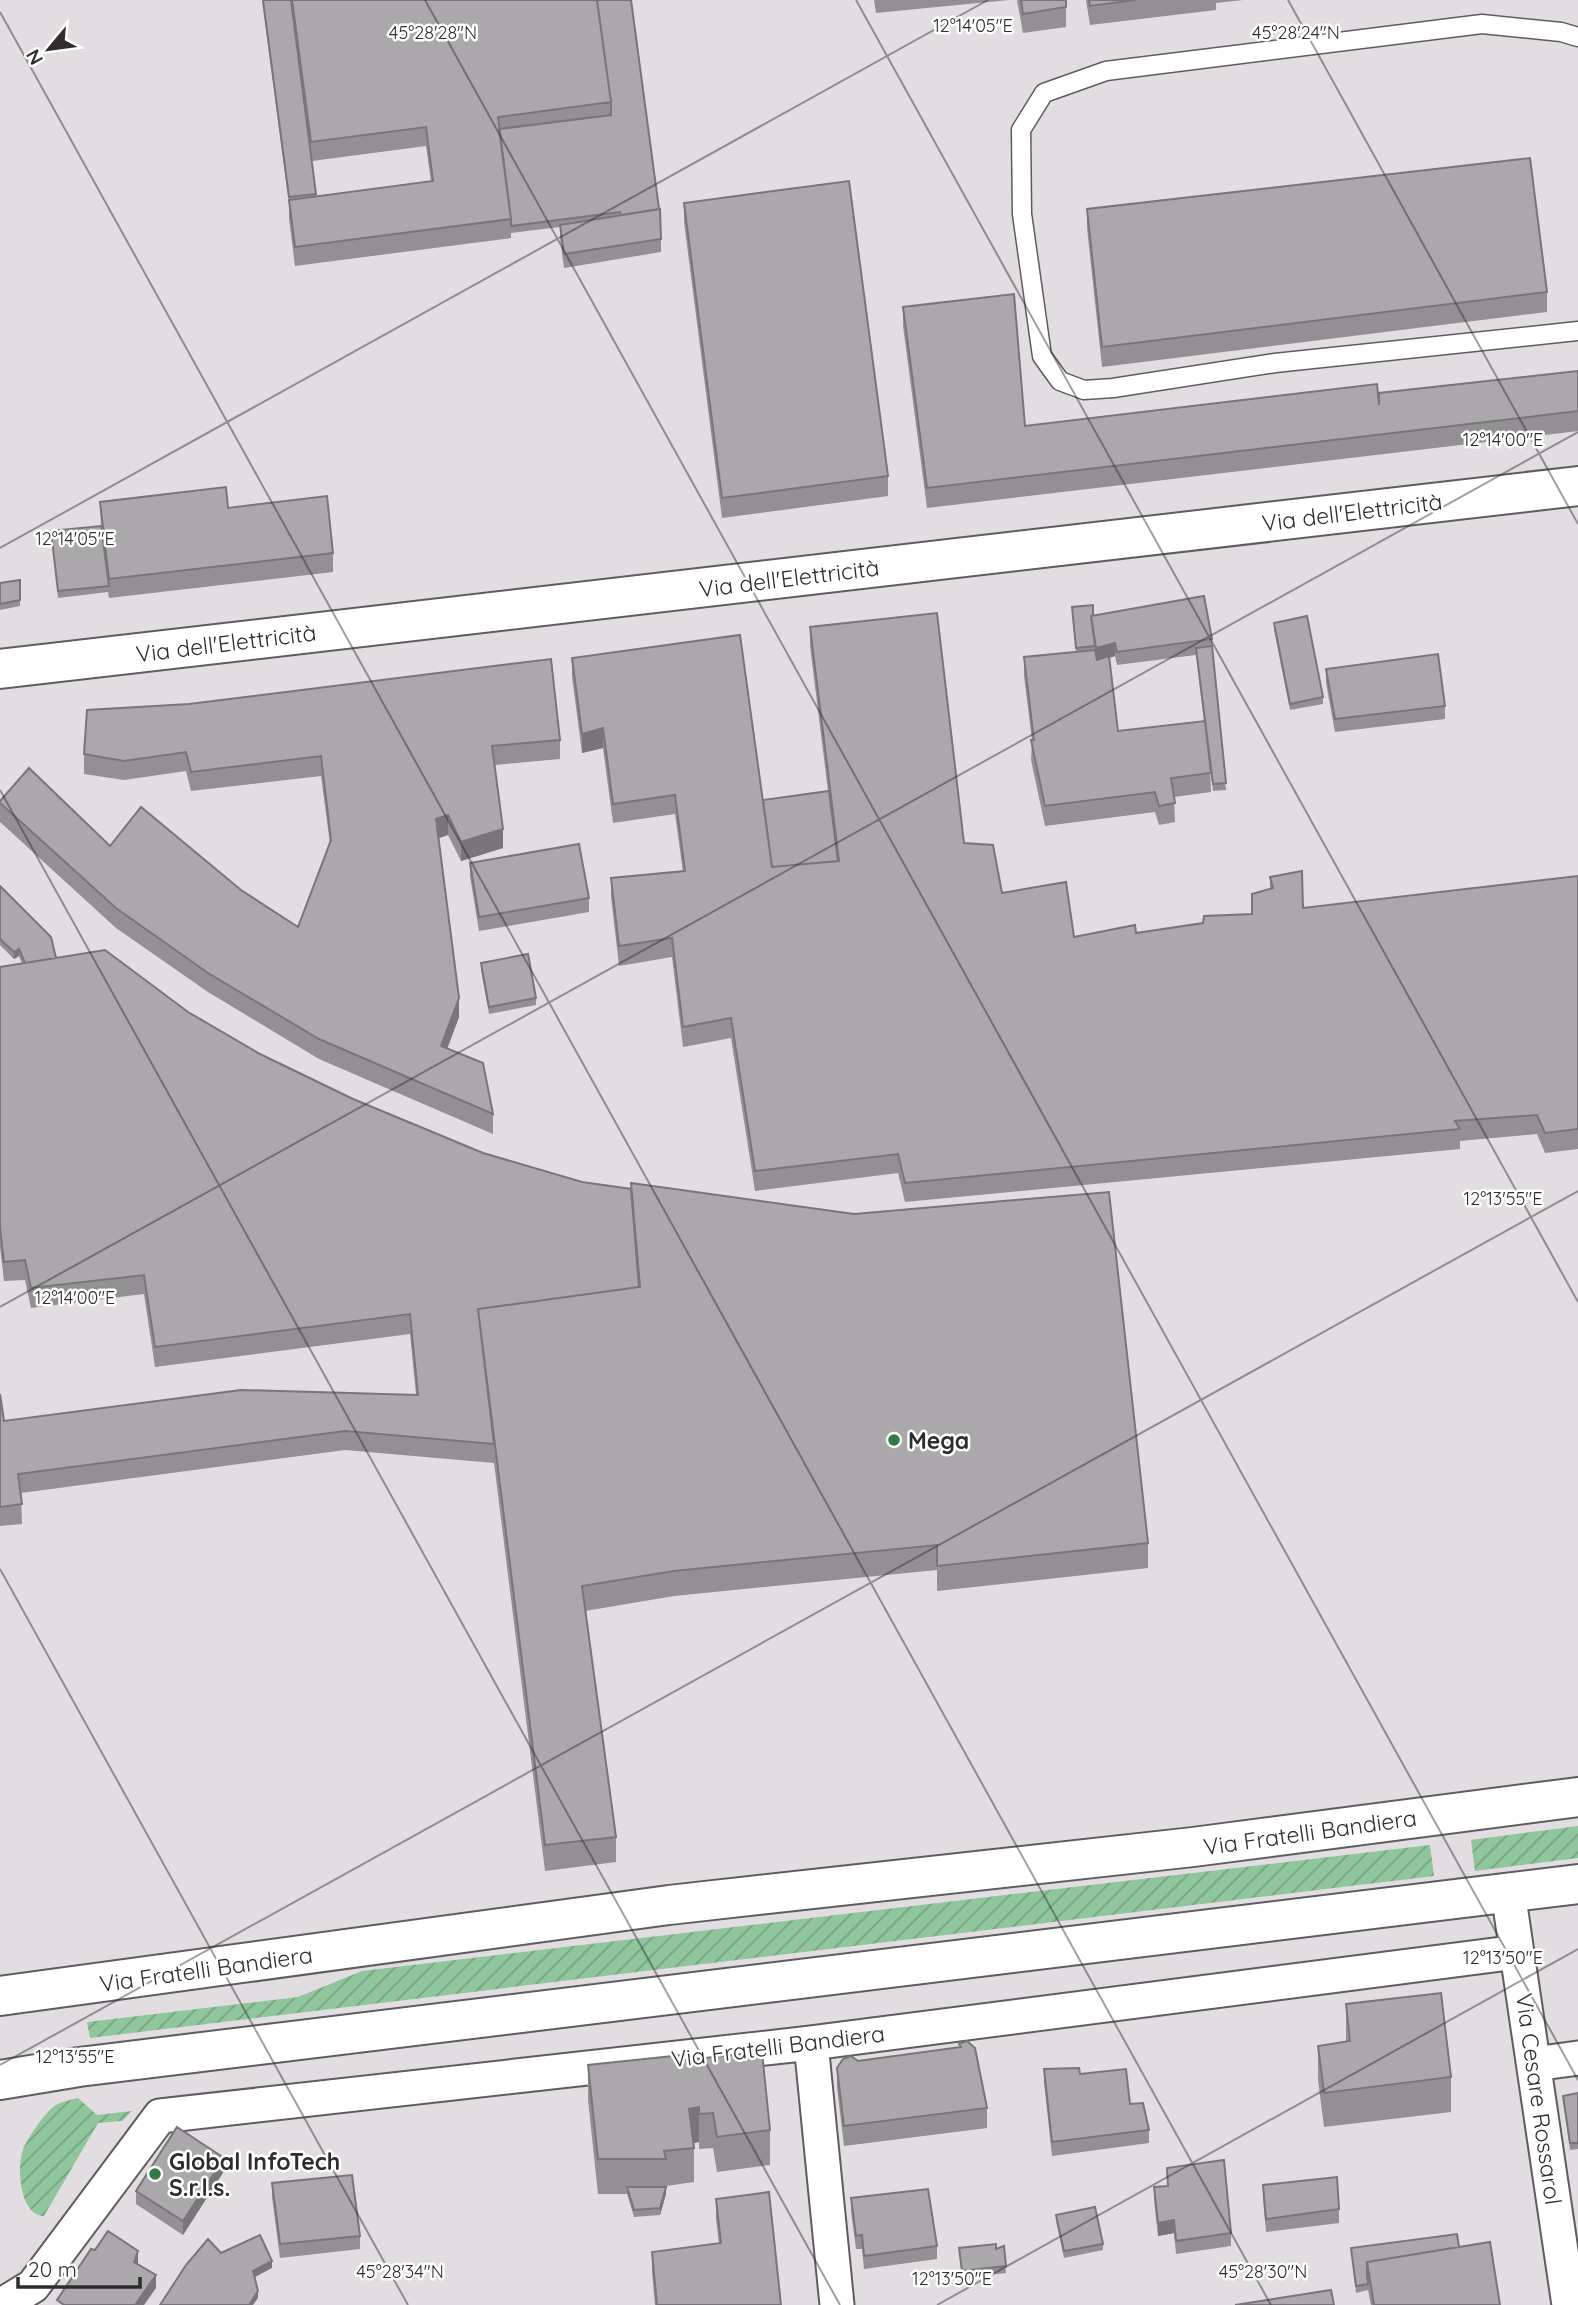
<svg xmlns="http://www.w3.org/2000/svg" width="1578" height="2305" font-family="Quicksand,sans-serif">
	<style>
		.garden { fill: url(#garden-furrows) }
		.lines { fill: none; stroke-linecap: round; stroke-linejoin: round }
		.service-casing { stroke: #5f5c5f; stroke-width: 21 }
		.minor-casing { stroke: #5f5c5f; stroke-width: 37 }
		.tertiary-casing { stroke: #5f5c5f; stroke-width: 42 }
		.secondary-casing { stroke: #5f5c5f; stroke-width: 42 }
		.service { stroke: #fff; stroke-width: 18 }
		.minor { stroke: #fff; stroke-width: 33 }
		.tertiary { stroke: #fff; stroke-width: 38 }
		.secondary { stroke: #fff; stroke-width: 38 }
		.wall { fill: #939093; fill-rule: evenodd }
		.shaded-wall { fill: #787678 }
		.building { fill: #aba8ab; stroke: #787678; stroke-width: 2 }
		.ticks { fill: none; stroke: #2e2c2e; stroke-width: 2; stroke-opacity: 0.45 }
		.poi-dot { fill: #307a48; stroke: #fff; stroke-width: 2.5 }
		.labels { text-anchor: middle; dominant-baseline: central; stroke-width: 5; stroke-linejoin: round; paint-order: stroke }
		.street-label { font-size: 23px; fill: #2e2c2e; stroke: #fff }
		.poi-label { font-size: 23px; font-weight: bold; fill: #2e2c2e; stroke: #fff; text-anchor: start }
		.ticks-label { font-size: 18px; text-anchor: middle; fill: #2e2c2e; stroke: #fff; stroke-width: 5; stroke-linejoin: round; paint-order: stroke }
	</style>
	<defs>
		<pattern id="garden-furrows" width="10" height="10" patternUnits="userSpaceOnUse" patternTransform="scale(1.75)"><rect width="10" height="10" fill="#8fc69c"/><path d="M-1 1l2-2M0 10L10 0M9 11l2-2" fill="none" stroke="#75a180"/></pattern>
	</defs>
	<rect width="100%" height="100%" fill="#e1dde1"/>
	<!-- garden -->
	<path class="garden" d="M1578,1826V1858L1475,1871L1471,1840Z
		M1430,1845L1434,1876L90,2038L87,2022L298,1997L362,1971Z
		M78,2098L97,2115L132,2111L122,2121L98,2123L44,2216C19,2215 16,2165 24,2147C31,2133 42,2117 53,2107C59,2102 70,2100 78,2098Z"/>
	<g class="lines">
		<!-- service casing -->
		<g class="service-casing">
			<path id="service" d="M1578,37L1561,32L1482,24L1106,71L1044,93L1021,130L1022,214L1042,356L1060,381L1084,390L1113,388L1275,363L1578,331"/>
		</g>
		<!-- minor casing -->
		<g class="minor-casing">
			<path id="minor" d="M1508,1892L1569,2305
				M811,2043L837,2305
				M1534,2064L1578,2058
				M2,2305L33,2286L160,2116L811,2043L1517,1952"/>
		</g>
		<!-- tertiary casing -->
		<g class="tertiary-casing">
			<path id="tertiary" d="M0,669L1578,486"/>
		</g>
		<!-- secondary casing -->
		<g class="secondary-casing">
			<path id="secondary" d="M0,1996L669,1905L1193,1847L1578,1797
				M0,2080L79,2067L1578,1884"/>
		</g>
		<!-- service -->
		<use href="#service" class="service"/>
		<!-- minor -->
		<use href="#minor" class="minor"/>
		<!-- tertiary -->
		<use href="#tertiary" class="tertiary"/>
		<!-- secondary -->
		<use href="#secondary" class="secondary"/>
	</g>
	<!-- wall -->
	<path class="wall" d="M262,0H631L661,239V252L564,268L560,238V227L511,233V238L295,266L289,219V204ZM426,146L431,181L316,196L312,161Z
		M874,0H1009L876,13Z
		M1017,0H1066V27L1023,33Z
		M1086,0H1243L1216,3V10L1090,25Z
		M684,203L888,476V496L722,518L684,222Z
		M1087,209L1547,292V312L1102,367L1087,228Z
		M903,307L1025,426L1379,405L1578,371V431L927,508L903,326Z
		M100,502L228,508L333,553V572L109,598L108,592L58,598L51,531L101,526Z
		M20,580V606L0,610V583Z
		M1072,607L1093,615L1212,639L1226,790L1213,791L1210,767L1211,792L1174,797L1175,822L1159,825L1155,812L1045,826L1031,760L1032,740L1024,676V657L1076,652ZM1196,655L1204,722L1118,731L1109,658L1115,656L1117,665Z
		M1274,623L1323,697V704L1290,710L1274,630Z
		M810,627L964,843L1002,893L1074,937L1136,933L1203,923L1252,914V894L1270,889V877L1303,908L1578,876V1149L1545,1153L1537,1134L1460,1141V1149L905,1202L898,1173L755,1191L731,1038L683,1047L672,957L619,966L611,897V878L683,872L675,814L613,823L603,748L582,753L572,677V658L763,800L828,791L810,646Z
		M1326,669L1445,706V719L1335,732L1326,683Z
		M560,740V759L495,765L503,848L461,861L448,835L439,838L459,1017L447,1049L493,1114V1134L319,1059L208,992L116,928L0,822V801L110,846L241,890L298,927L330,844L321,776L191,791L186,771L124,780L84,774V754Z
		M470,863L589,898V912L479,931L470,876Z
		M0,886L56,958L188,1012L260,1054L1148,1543V1568L937,1591V1570L674,1596L585,1611L616,1837V1862L545,1871L494,1463L345,1450L21,1493L22,1524L0,1526V1394L4,1421L416,1394L410,1334L155,1367L144,1294L31,1308L25,1280L4,1281L0,1247V967L22,964L19,956L14,959L0,945Z
		M481,963L536,998V1005L489,1014L481,970Z
		M1346,2004L1451,2077V2112L1324,2127L1318,2080V2046L1346,2042Z
		M959,2044L987,2108V2128L844,2146L837,2087V2068L858,2061L959,2048Z
		M685,2060L770,2130V2165L717,2172L713,2148L699,2149V2142L694,2143V2182L666,2186V2194L660,2215L634,2217L627,2194H598L588,2100V2065Z
		M1044,2069L1080,2074L1149,2130V2143L1052,2156L1044,2082Z
		M1578,2093V2149L1570,2150L1563,2096Z
		M224,2171L183,2235L136,2204V2191Z
		M272,2183L360,2236V2249L280,2258L272,2197Z
		M1263,2185L1339,2209V2223L1266,2232L1263,2199Z
		M1154,2187L1231,2233V2246L1176,2254L1174,2233L1158,2236L1154,2200Z
		M851,2198L937,2246V2259L864,2269L862,2249H856L851,2211Z
		M716,2199L781,2305H655L652,2272V2252L719,2243L716,2219Z
		M1056,2215L1103,2244V2250L1064,2258L1056,2221Z
		M1004,2246L1006,2273L962,2278L959,2248L996,2249Z
		M1459,2247L1500,2305H1371L1368,2290L1356,2293L1351,2248Z"/>
	<!-- shaded-wall -->
	<path class="shaded-wall" d="M1115,643V656L1096,662V648Z
		M603,728V748L582,753V734Z
		M448,815V835L436,839V819Z
		M503,829V848L461,861V842Z
		M19,949V956L14,959V952Z
		M459,998V1017L441,1065V1046Z
		M699,2107V2142L689,2144V2109Z
		M224,2158V2171L183,2235V2221Z
		M666,2187V2194L660,2215V2208Z
		M1174,2220V2233L1158,2236V2223Z
		M138,2251V2265L134,2262Z
		M272,2261V2268L253,2278V2271Z
		M156,2275V2288L144,2305H135Z
		M258,2291V2298L253,2305H249Z"/>
	<!-- building -->
	<path class="building" d="M263,0H291L316,194L289,197Z
		M292,0H597L611,102L498,117L511,219L295,247L289,200L433,181L426,127L311,142Z
		M597,0H631L659,209L621,215L620,212L511,226V219L499,129L611,115V102Z
		M1021,0H1066V7L1023,14Z
		M1089,0H1135L1090,6Z
		M1530,158L1547,292L1102,347L1087,209Z
		M849,181L888,476L722,498L684,203Z
		M660,209L661,239L564,254L560,225Z
		M1014,294L1025,426L1377,384L1379,405V393L1578,371V411L927,488L903,307Z
		M226,487L228,508L327,496L333,553L109,579L100,502Z
		M101,526L109,586L58,591L51,531Z
		M20,580V600L0,604V583Z
		M1204,596L1212,639L1117,652L1115,643L1096,648L1091,616Z
		M1093,605V615L1091,616L1095,646L1076,648L1072,607Z
		M937,613L964,843L993,845L1002,893L1066,882L1074,937L1135,925L1136,933L1203,923L1204,916L1252,914V894L1273,888L1270,877L1302,871L1303,908L1578,876V1129L1545,1133L1537,1115L1455,1121L1460,1129L905,1183L898,1154L755,1171L731,1018L683,1027L672,938L619,946L611,878L685,871L675,795L613,804L603,728L582,734L572,658L740,635L772,867L839,861L810,627Z
		M1307,616L1323,697L1290,704L1274,623Z
		M1212,646L1226,783L1213,784L1196,648Z
		M1095,650L1097,660L1109,656L1118,731L1205,721L1211,773L1171,778L1175,803L1159,806L1155,792L1045,806L1031,740H1034L1024,657Z
		M1438,654L1445,706L1335,719L1326,669Z
		M551,659L560,740L492,746L503,829L461,842L448,815L436,819L459,998L441,1046L483,1063L493,1114L319,1039L208,973L116,908L0,803V801L29,768L110,846L141,807L241,890L298,927L331,840L321,756L191,772L186,752L124,761L84,754L87,710L189,704Z
		M829,791L838,861L772,867L763,800Z
		M579,844L589,898L479,917L470,863Z
		M0,886L51,937L56,958L25,963L19,949L14,952L0,939Z
		M105,950L188,1012L260,1054L353,1099L483,1153L582,1182L631,1189L639,1287L478,1309L494,1444L345,1431L18,1474L22,1504L0,1507V1394L4,1421L241,1390L418,1395L410,1314L155,1347L144,1275L31,1288L25,1260L4,1262L0,1228V967Z
		M528,954L536,998L489,1007L481,963Z
		M631,1183L854,1214L1109,1192L1148,1543L937,1566V1545L674,1571L582,1586L616,1837L545,1845L478,1309L640,1287Z
		M1441,1993L1451,2077L1324,2093L1318,2046L1350,2041L1346,2004Z
		M967,2041L975,2048L987,2108L844,2126L837,2068L843,2059L851,2056L858,2061L961,2047L959,2044Z
		M762,2052L770,2130L717,2137L713,2113L699,2114V2107L689,2109L694,2148L664,2151L666,2159H598L588,2065L682,2055L685,2060Z
		M1079,2068L1080,2074L1126,2069L1130,2104L1143,2103L1149,2130L1052,2142L1044,2069Z
		M1578,2093V2143H1570L1563,2096Z
		M177,2127L224,2158L183,2221L136,2191Z
		M1224,2160L1231,2233L1176,2241L1174,2220L1158,2223L1154,2187L1168,2186L1167,2168Z
		M352,2175L360,2236L280,2244L272,2183Z
		M1337,2177L1339,2209L1266,2219L1263,2185Z
		M627,2187H666L660,2208L634,2210Z
		M928,2189L937,2246L864,2256L862,2235L856,2236L851,2198Z
		M769,2192L781,2305H657L652,2252L721,2243L716,2199Z
		M1095,2207L1103,2244L1064,2251L1056,2215Z
		M108,2231L138,2251L134,2262L156,2275L135,2305H64L57,2300L91,2249L95,2250Z
		M1457,2234L1459,2247L1367,2262V2274L1368,2284L1356,2286L1351,2248Z
		M260,2235L272,2261L253,2271L258,2291L249,2305H160L186,2265L208,2239L221,2253Z
		M1490,2242L1500,2305H1374L1367,2262Z
		M996,2244V2249L1004,2246L1006,2266L962,2271L959,2248Z
		M1331,2290L1334,2305H1235Z"/>
	<!-- ticks -->
	<path class="ticks" d="M425,0L1578,2080M856,0L1578,1302M1288,0L1578,524M0,12L1271,2305M0,548L988,0M0,790L840,2305M0,1307L1578,432M0,1569L408,2305M0,2065L1578,1191M937,2305L1578,1949"/>
	<!-- markers -->
	<g class="poi-dot">
		<circle cx="894" cy="1440" r="7"/>
		<circle cx="155" cy="2174" r="7"/>
	</g>
	<g class="labels">
		<!-- street labels -->
		<g class="street-label">
			<text transform="translate(1352 512) rotate(-7)">Via dell'Elettricità</text>
			<text transform="translate(789 578) rotate(-7)">Via dell'Elettricità</text>
			<text transform="translate(226 643) rotate(-7)">Via dell'Elettricità</text>
			<text transform="translate(1310 1832) rotate(-8)">Via Fratelli Bandiera</text>
			<text transform="translate(206 1969) rotate(-8)">Via Fratelli Bandiera</text>
			<text transform="translate(778 2046) rotate(-7)">Via Fratelli Bandiera</text>
			<text transform="translate(1539 2099) rotate(82)">Via Cesare Rossarol</text>
		</g>
		<!-- poi labels -->
		<g class="poi-label">
			<text x="908" y="1440">Mega</text>
			<text x="169" y="2161">Global InfoTech<tspan x="169" dy="26">S.r.l.s.</tspan></text>
		</g>
	</g>
	<g class="ticks-label">
		<text x="973" y="32">12°14'05"E</text>
		<text x="433" y="39">45°28'28"N</text>
		<text x="1296" y="39">45°28'24"N</text>
		<text x="1503" y="446">12°14'00"E</text>
		<text x="75" y="545">12°14'05"E</text>
		<text x="1503" y="1205">12°13'55"E</text>
		<text x="75" y="1304">12°14'00"E</text>
		<text x="1503" y="1964">12°13'50"E</text>
		<text x="75" y="2063">12°13'55"E</text>
		<text x="400" y="2278">45°28'34"N</text>
		<text x="1263" y="2278">45°28'30"N</text>
		<text x="952" y="2285">12°13'50"E</text>
	</g>
	<!-- north arrow -->
	<g transform="translate(49 49) rotate(241)" stroke="#ffffff" stroke-width="5" paint-order="stroke">
	<path d="M0-5L12 26L0 18L-12 26Z" fill="#2e2c2e"/>
	<text y="-10" font-size="19" font-weight="bold" text-anchor="middle" fill="#2e2c2e">N</text>
	</g>
	<!-- scale -->
	<path d="M18 2277v10h122v-10" fill="none" stroke="#2e2c2e" stroke-width="3.5"/>
	<text x="28" y="2277" font-size="21" fill="#2e2c2e" stroke="#ffffff" stroke-width="5" paint-order="stroke">20 m</text>
</svg>
